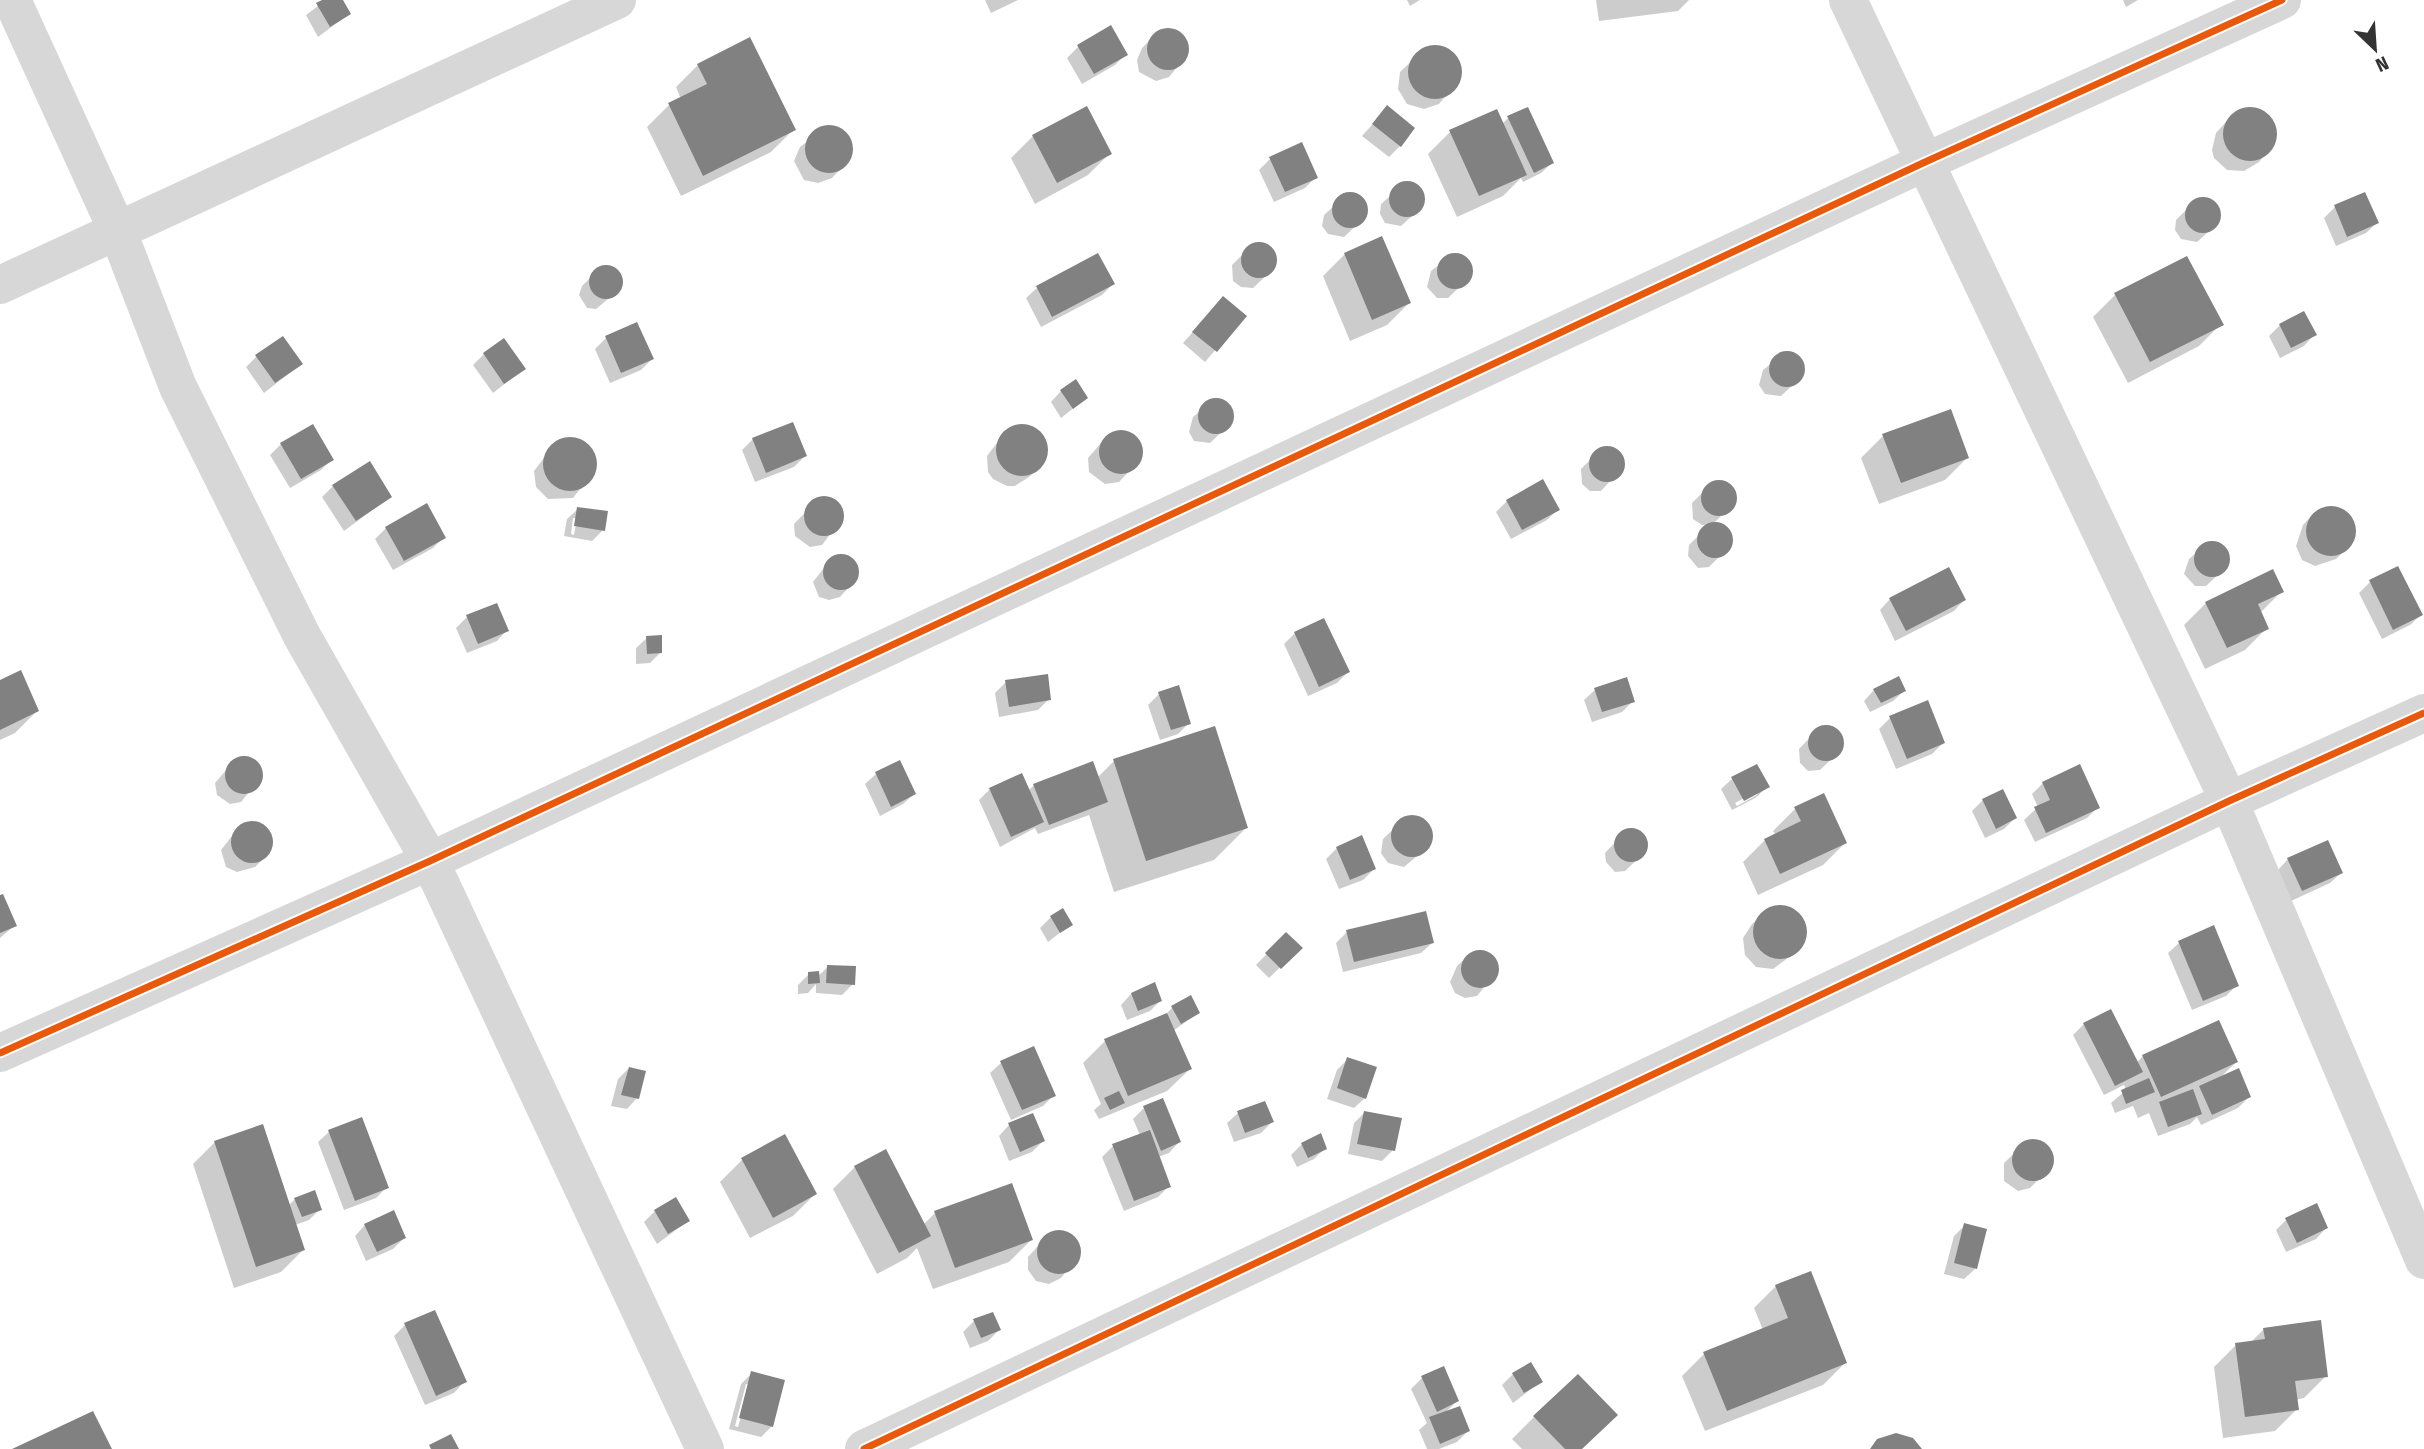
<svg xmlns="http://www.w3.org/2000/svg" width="2424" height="1449" font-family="'Fira Sans Condensed',sans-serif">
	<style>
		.shadow { fill: #0003; fill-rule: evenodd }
		.building { fill: #818181 }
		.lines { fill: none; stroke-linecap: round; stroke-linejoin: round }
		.street { stroke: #d7d7d7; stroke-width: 38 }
		.cycleway-casing { stroke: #fff; stroke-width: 11 }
		.cycleway { stroke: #e8590c; stroke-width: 7 }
	</style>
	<rect width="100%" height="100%" fill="#fff"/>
	<!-- shadow -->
	<path class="shadow" d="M326,0H341L349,14L318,37L306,15Z
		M985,0H1018L991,13Z
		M1407,0H1420L1410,6Z
		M1596,0H1689L1678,11L1599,21Z
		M2123,0H2138L2126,7Z
		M1110,27L1126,54L1115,65L1082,84L1067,58L1078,47Z
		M1171,30L1186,41L1188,54L1169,77L1156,81L1139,72L1137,60L1142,48L1153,37Z
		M1442,47L1459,64V80L1439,104L1424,109L1407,104L1398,89L1400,72L1424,49Z
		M698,65L793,130L771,152L681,196L647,127L669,105L681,99L676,87Z
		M1387,108L1400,146L1389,157L1362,136Z
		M2249,108L2265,114L2274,127V143L2259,162L2244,171L2227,170L2214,158L2212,150L2216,133L2233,114Z
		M1508,118L1552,163L1541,173L1523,182L1521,178L1503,196L1457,217L1428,154L1450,132L1502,124Z
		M825,128L845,134L851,148L848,161L832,178L818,183L804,180L794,161L800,147Z
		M1033,136L1110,153L1088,175L1035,204L1011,158Z
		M1270,159L1316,177L1305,188L1274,202L1259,170Z
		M1405,183L1415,184L1423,197L1422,207L1401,226L1385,223L1380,214L1381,204Z
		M1347,194L1358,195L1365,202L1364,218L1344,237L1328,234L1322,226L1324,215Z
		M2364,194L2377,223L2366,233L2336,246L2324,218L2335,207Z
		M2195,201H2211L2218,208V223L2197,242L2181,239L2175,230L2176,220Z
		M1251,246H1266L1273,253V269L1253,288L1241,287L1233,281L1232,265Z
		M1345,254L1409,303L1387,325L1350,341L1323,276Z
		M1452,255L1466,260L1471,269L1468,279L1448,298H1437L1427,287L1431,271Z
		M601,267L611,268L621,278L620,289L596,309L587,308L579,295L582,286Z
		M1113,284L1102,295L1041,327L1026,298L1037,288Z
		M2115,295L2221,324L2199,346L2128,383L2093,317Z
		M1223,298L1245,316L1205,362L1183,343Z
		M636,324L652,359L641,370L610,383L595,349L606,338Z
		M2280,325L2314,335L2304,346L2280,358L2269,336Z
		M1784,353L1798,358L1803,367L1801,377L1781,396L1765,394L1759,385L1763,370Z
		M484,354L524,369L493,393L473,365Z
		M256,357L301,364L264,393L246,367Z
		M1061,391L1086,398L1061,418L1051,402Z
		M1213,400L1228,405L1232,414L1230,424L1210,443L1194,441L1189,432L1193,417Z
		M1022,426L1043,437L1046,451L1040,466L1029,477L1015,486H1007L993,479L988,472L987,456L1006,431Z
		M1129,433L1138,440L1140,460L1119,482L1105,484L1089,472L1088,458L1108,435Z
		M1883,436L1967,458L1945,480L1879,504L1861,458Z
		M568,439H576L589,447L596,463L594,471L573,498L548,499L536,487L534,471L553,446Z
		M753,439L805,456L794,467L755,482L742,450Z
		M281,444L332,459L321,470L290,488L270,455Z
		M1600,450H1615L1622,457L1623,467L1601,491H1590L1582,484L1581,469Z
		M1711,484H1727L1734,491L1735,502L1712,525H1718L1730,533L1732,544L1709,567L1698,568L1688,556L1689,545L1709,525H1702L1693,519L1692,503Z
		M333,486L390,497L344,531L322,497Z
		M830,498L840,506L843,517L822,545L810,547L795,536L794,524L818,499Z
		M1507,501L1558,509L1547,520L1511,539L1496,512Z
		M2329,507L2345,512L2354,532L2348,547L2336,559L2315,566L2302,560L2296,546L2303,525L2314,513Z
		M578,509L603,530L592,541L564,536L567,519ZM573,518H577L574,535L571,534Z
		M386,528L444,537L433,548L393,570L375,539Z
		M2209,542L2220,544L2227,551L2226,567L2206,586H2195L2184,574L2189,559Z
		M840,556L854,562L858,571L851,585L840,597L829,600L819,597L813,582L830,560Z
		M2370,582L2421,615L2410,625L2382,639L2359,593Z
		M2282,591L2260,613L2267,628L2245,650L2205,669L2184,625L2206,603Z
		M1890,599L1964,600L1954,611L1895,641L1880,610Z
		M467,617L507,630L497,641L467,653L456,628Z
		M1295,633L1348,672L1337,683L1308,696L1284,644Z
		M647,638L661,652L650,663L636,664V648Z
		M0,682L37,711L15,733L0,740Z
		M1006,682L1049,699L1038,710L999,717L995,693Z
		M1595,690L1633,701L1622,712L1592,722L1584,700Z
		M1874,690L1904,691L1893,701L1870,712L1864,701Z
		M1159,694L1189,723L1178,734L1160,740L1148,705Z
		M1890,718L1943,743L1932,754L1896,769L1879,729Z
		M1828,727L1840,736V751L1820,770L1808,771L1800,763L1799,749L1818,729Z
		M244,757L255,761L262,776L241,802L230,804L217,795L215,783L233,762Z
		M1114,761L1246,828L1214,860L1114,892L1089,815L1038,834L1035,828L1000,847L979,800L990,789L1028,791L1034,785L1097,778Z
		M899,763L914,794L903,804L880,816L865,784L876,774Z
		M1732,779L1767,786L1757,797L1732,810L1721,789ZM1757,791V795L1737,806L1735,803Z
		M2043,783L2098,807L2087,818L2035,842L2024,820L2038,807L2032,794Z
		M1983,800L2015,818L2004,829L1985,838L1972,811Z
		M1795,809L1845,843L1823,865L1758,895L1743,862L1765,840L1776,835L1773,831Z
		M1412,817L1425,821L1431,832L1430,845L1404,867L1388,863L1381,853L1383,839L1405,818Z
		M252,823L268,831L272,843L267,855L255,867L237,872L226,867L221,850L239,827Z
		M1627,830L1638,831L1645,837L1644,853L1625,871L1615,872L1606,862L1605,853Z
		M1337,848L1374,869L1363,880L1339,889L1326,859Z
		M2288,859L2341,873L2330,883L2291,901L2278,870Z
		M0,897L15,925L0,938Z
		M1771,908H1788L1801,918L1806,934L1792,955L1773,969L1756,967L1745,955L1743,938L1752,924Z
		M1051,917L1071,924L1048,942L1040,928Z
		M2213,927L2237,985L2226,996L2192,1010L2168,953L2179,943Z
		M1347,932L1432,943L1421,953L1343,972L1336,943Z
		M1286,934L1300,948L1269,978L1256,965Z
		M1479,951L1491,954L1498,970L1477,996L1465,998L1455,993L1450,982L1457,966L1469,955Z
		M828,967L853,984L842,995L816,993V984L808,993L798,994V985L809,974L818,976Z
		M1154,985L1160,1001L1150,1011L1127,1020L1121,1005L1131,994Z
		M1172,1008L1198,1013L1173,1031L1190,1069L1167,1091L1099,1119L1094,1110L1101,1104L1083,1063L1105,1041L1164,1016Z
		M2084,1024L2136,1063L2143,1056L2236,1062L2219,1079L2249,1097L2238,1108L2201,1125L2197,1117L2190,1124L2158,1136L2149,1113L2138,1118L2133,1106L2115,1113L2111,1103L2126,1090L2124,1085L2104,1095L2073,1035Z
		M1348,1059L1365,1098L1354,1108L1327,1099L1337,1070Z
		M1001,1063L1054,1095L1043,1106L1011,1120L990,1073Z
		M629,1068L637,1098L627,1109L611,1106L618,1079Z
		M1144,1108L1179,1142L1169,1153L1158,1157L1169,1186L1158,1197L1124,1211L1102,1157L1113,1146L1140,1135L1133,1119Z
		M1365,1112L1393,1150L1382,1161L1348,1154L1354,1123Z
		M1238,1113L1272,1122L1261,1133L1234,1142L1227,1123Z
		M361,1119L387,1187L376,1198L344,1210L318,1142L329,1132Z
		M1009,1125L1043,1141L1032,1152L1009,1161L999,1136Z
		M784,1136L815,1194L793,1216L750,1238L720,1182L742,1160Z
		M215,1142L288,1206L295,1199L320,1209L309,1220L295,1225L303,1250L281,1272L234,1288L193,1164Z
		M2026,1142L2044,1145L2051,1155L2050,1168L2030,1188L2018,1191L2004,1181V1163Z
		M1302,1144L1325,1148L1314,1159L1297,1167L1291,1155Z
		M855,1167L923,1225L935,1213L1031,1240L1009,1262L933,1289L917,1248L907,1258L877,1274L833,1189Z
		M655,1211L688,1221L657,1244L644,1222Z
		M2286,1220L2326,1228L2316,1239L2286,1252L2276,1230Z
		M365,1225L404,1238L393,1249L366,1261L355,1236Z
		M1965,1225L1985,1230L1975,1269L1964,1279L1944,1274L1954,1236Z
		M1060,1232L1077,1242L1079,1255L1061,1278L1049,1284L1036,1281L1028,1270V1257L1048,1235Z
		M1776,1286L1845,1363L1823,1385L1705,1431L1682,1376L1704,1354L1763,1330L1754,1308Z
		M974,1321L999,1330L988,1341L970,1348L963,1332Z
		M405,1325L464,1382L454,1393L425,1405L394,1336Z
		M2264,1329L2326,1376L2304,1398L2295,1400L2297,1409L2275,1431L2223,1438L2214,1367L2236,1345L2250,1343Z
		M752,1373L772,1426L761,1437L729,1429L741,1384ZM746,1384H750L738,1427L735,1426Z
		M1513,1374L1540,1382L1513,1403L1502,1385Z
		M1422,1378L1457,1401L1445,1413L1468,1431L1457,1442L1439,1449H1427L1419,1430L1427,1423L1411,1389Z
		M1534,1417L1581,1449H1522L1512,1439Z"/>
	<!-- building -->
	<path class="building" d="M322,0H343L351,14L330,27L316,3Z
		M1111,25L1128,55L1094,74L1077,45Z
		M1147 49a21 21 0 1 1 42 0a21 21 0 1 1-42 0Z
		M750,37L796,130L703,176L668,103L707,84L697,64Z
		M1408 72a27 27 0 1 1 54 0a27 27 0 1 1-54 0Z
		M1387,105L1415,128L1401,147L1372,124Z
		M1087,106L1112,154L1057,183L1032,135Z
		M2223 134a27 27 0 1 1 54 0a27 27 0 1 1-54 0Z
		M1528,107L1554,163L1534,173L1507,116Z
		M1497,109L1527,175L1479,196L1449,130Z
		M805 149a24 24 0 1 1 48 0a24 24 0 1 1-48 0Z
		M1302,142L1318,178L1285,192L1269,157Z
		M1389 199a18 18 0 1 1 36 0a18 18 0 1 1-36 0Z
		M2365,192L2379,223L2347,237L2334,205Z
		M1332 210a18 18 0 1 1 36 0a18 18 0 1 1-36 0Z
		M2185 215a18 18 0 1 1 36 0a18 18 0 1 1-36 0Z
		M1382,236L1411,303L1372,320L1344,253Z
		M1241 260a18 18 0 1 1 36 0a18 18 0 1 1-36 0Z
		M1098,253L1115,284L1052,317L1036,286Z
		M1437 271a18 18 0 1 1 36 0a18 18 0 1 1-36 0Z
		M2187,256L2224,325L2150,362L2114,293Z
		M589 282a17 17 0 1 1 34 0a17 17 0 1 1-34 0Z
		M1223,296L1247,316L1217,352L1192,332Z
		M2304,311L2317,335L2291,348L2279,324Z
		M637,322L654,359L621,373L605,336Z
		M283,336L303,364L275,383L255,355Z
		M504,338L526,369L504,384L483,353Z
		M1769 369a18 18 0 1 1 36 0a18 18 0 1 1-36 0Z
		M1076,379L1088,398L1073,409L1060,390Z
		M1198 416a18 18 0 1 1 36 0a18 18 0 1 1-36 0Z
		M1951,409L1969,458L1901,483L1882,434Z
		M793,422L807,456L766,473L752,438Z
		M313,424L334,460L301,479L280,443Z
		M996 450a26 26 0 1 1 52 0a26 26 0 1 1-52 0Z
		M1099 452a22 22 0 1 1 44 0a22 22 0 1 1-44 0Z
		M543 464a27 27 0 1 1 54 0a27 27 0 1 1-54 0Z
		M1589 464a18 18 0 1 1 36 0a18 18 0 1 1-36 0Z
		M370,461L392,497L356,521L332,485Z
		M1543,479L1560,510L1522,530L1506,500Z
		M1701 498a18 18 0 1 1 36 0a18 18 0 1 1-36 0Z
		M804 516a20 20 0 1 1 40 0a20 20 0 1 1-40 0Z
		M427,503L446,538L404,561L385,527Z
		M2306 531a25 25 0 1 1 50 0a25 25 0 1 1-50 0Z
		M577,507L608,511L605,531L574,526Z
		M1697 540a18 18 0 1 1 36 0a18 18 0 1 1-36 0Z
		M2194 559a18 18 0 1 1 36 0a18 18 0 1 1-36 0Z
		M823 572a18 18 0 1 1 36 0a18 18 0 1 1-36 0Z
		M2398,566L2423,615L2393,630L2369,580Z
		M1949,567L1966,600L1906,631L1889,598Z
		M2273,569L2284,592L2258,604L2269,629L2227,648L2205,602Z
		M497,603L509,631L478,644L466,615Z
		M1324,618L1350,672L1319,687L1294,632Z
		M662,635V653L647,654L646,636Z
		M21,670L39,711L0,730V680Z
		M1048,674L1051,700L1009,707L1005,680Z
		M1899,676L1906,691L1881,703L1873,689Z
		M1627,677L1635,702L1602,712L1594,688Z
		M1179,685L1191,724L1171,730L1158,692Z
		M1928,700L1945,743L1907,759L1889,716Z
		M1808 743a18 18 0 1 1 36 0a18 18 0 1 1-36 0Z
		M1215,726L1248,828L1146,861L1113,759Z
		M225 775a19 19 0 1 1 38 0a19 19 0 1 1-38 0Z
		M900,760L916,794L891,807L875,772Z
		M1093,761L1108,802L1049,825L1033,784Z
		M1757,764L1770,787L1744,801L1731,777Z
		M2080,764L2100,808L2046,833L2034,807L2050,800L2042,782Z
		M1022,773L1044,822L1011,837L989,788Z
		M2003,789L2017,818L1996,829L1982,799Z
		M1824,793L1847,843L1780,874L1764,839L1801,821L1794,807Z
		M1391 836a21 21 0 1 1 42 0a21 21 0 1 1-42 0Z
		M231 842a21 21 0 1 1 42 0a21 21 0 1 1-42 0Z
		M1614 845a17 17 0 1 1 34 0a17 17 0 1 1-34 0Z
		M1362,835L1376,869L1350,880L1336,847Z
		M2328,840L2343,873L2302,891L2287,858Z
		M3,894L17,926L0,933V895Z
		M1753 932a27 27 0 1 1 54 0a27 27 0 1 1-54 0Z
		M1063,908L1073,925L1060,933L1050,916Z
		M1426,911L1434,943L1354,962L1346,930Z
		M2214,925L2239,986L2203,1001L2178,941Z
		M1286,932L1303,948L1281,969L1265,953Z
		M1461 969a19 19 0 1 1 38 0a19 19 0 1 1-38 0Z
		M827,965L856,966L855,985L826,983Z
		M819,971L820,983L808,984V972Z
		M1155,982L1162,1001L1138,1011L1131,993Z
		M1191,995L1200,1013L1181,1024L1171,1006Z
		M2111,1009L2143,1072L2115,1086L2083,1023Z
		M1167,1013L1192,1069L1128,1096L1104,1039Z
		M2219,1020L2238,1062L2161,1097L2142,1055Z
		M1034,1046L1056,1096L1022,1110L1000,1061Z
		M1347,1057L1377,1067L1366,1099L1337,1088Z
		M629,1067L646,1071L639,1099L621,1095Z
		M2239,1068L2251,1097L2212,1115L2199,1086Z
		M2149,1078L2155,1092L2126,1104L2121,1090Z
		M2193,1089L2202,1114L2168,1127L2159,1102Z
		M1119,1091L1125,1103L1110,1110L1104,1098Z
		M1163,1098L1181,1142L1161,1151L1143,1106Z
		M1265,1101L1274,1122L1245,1133L1237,1111Z
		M1364,1111L1402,1118L1395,1151L1357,1144Z
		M1033,1113L1045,1141L1020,1152L1008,1123Z
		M362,1117L389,1188L355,1201L328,1130Z
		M263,1124L305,1250L256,1267L214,1141Z
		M1150,1130L1171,1187L1134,1201L1112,1144Z
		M1321,1133L1327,1149L1308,1158L1301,1143Z
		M785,1134L817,1194L773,1218L741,1158Z
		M2012 1160a21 21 0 1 1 42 0a21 21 0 1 1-42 0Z
		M886,1149L931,1236L899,1253L854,1166Z
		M1012,1183L1033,1240L955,1268L934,1211Z
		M315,1190L322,1210L302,1217L294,1198Z
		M676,1197L690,1221L668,1234L654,1210Z
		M2317,1203L2328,1228L2297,1243L2285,1218Z
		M394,1210L406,1238L377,1252L364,1224Z
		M1964,1223L1987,1229L1977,1269L1954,1263Z
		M1037 1252a22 22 0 1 1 44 0a22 22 0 1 1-44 0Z
		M1811,1271L1847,1363L1727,1411L1703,1352L1788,1318L1775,1285Z
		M435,1310L467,1382L436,1396L404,1323Z
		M993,1312L1001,1330L981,1338L973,1319Z
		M2321,1320L2328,1377L2295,1381L2299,1410L2245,1417L2235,1343L2265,1339L2263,1328Z
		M1531,1362L1543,1382L1524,1393L1512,1373Z
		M1444,1366L1459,1401L1437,1412L1421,1376Z
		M751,1371L785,1380L773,1427L739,1418Z
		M1578,1374L1618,1415L1582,1449H1565L1533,1416Z
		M1460,1406L1470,1431L1440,1444L1429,1417Z
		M93,1411L112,1449H12Z
		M1896,1433L1913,1438L1922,1449H1870L1877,1439Z
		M451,1434L459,1449H431L429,1445Z"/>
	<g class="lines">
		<!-- street -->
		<path class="street" d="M12,0L118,232L178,387L302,636L430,861L705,1449
			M1848,0L2229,801L2424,1260
			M0,285L617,0
			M0,1053L430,861L1923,163L2282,0
			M864,1449L2229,801L2424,713"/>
		<!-- cycleway casing -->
		<g class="cycleway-casing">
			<path id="cycleway" d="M0,1053L430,861L1923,163L2282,0
				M864,1449L2229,801L2424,713"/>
		</g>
		<!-- cycleway -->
		<use href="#cycleway" class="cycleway"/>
	</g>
	<!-- north arrow -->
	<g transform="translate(2375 49) rotate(155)" stroke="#ffffff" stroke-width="5" paint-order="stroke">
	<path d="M0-5L12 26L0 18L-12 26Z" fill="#333333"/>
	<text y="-10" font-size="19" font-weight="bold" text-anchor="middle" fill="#333333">N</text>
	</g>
</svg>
